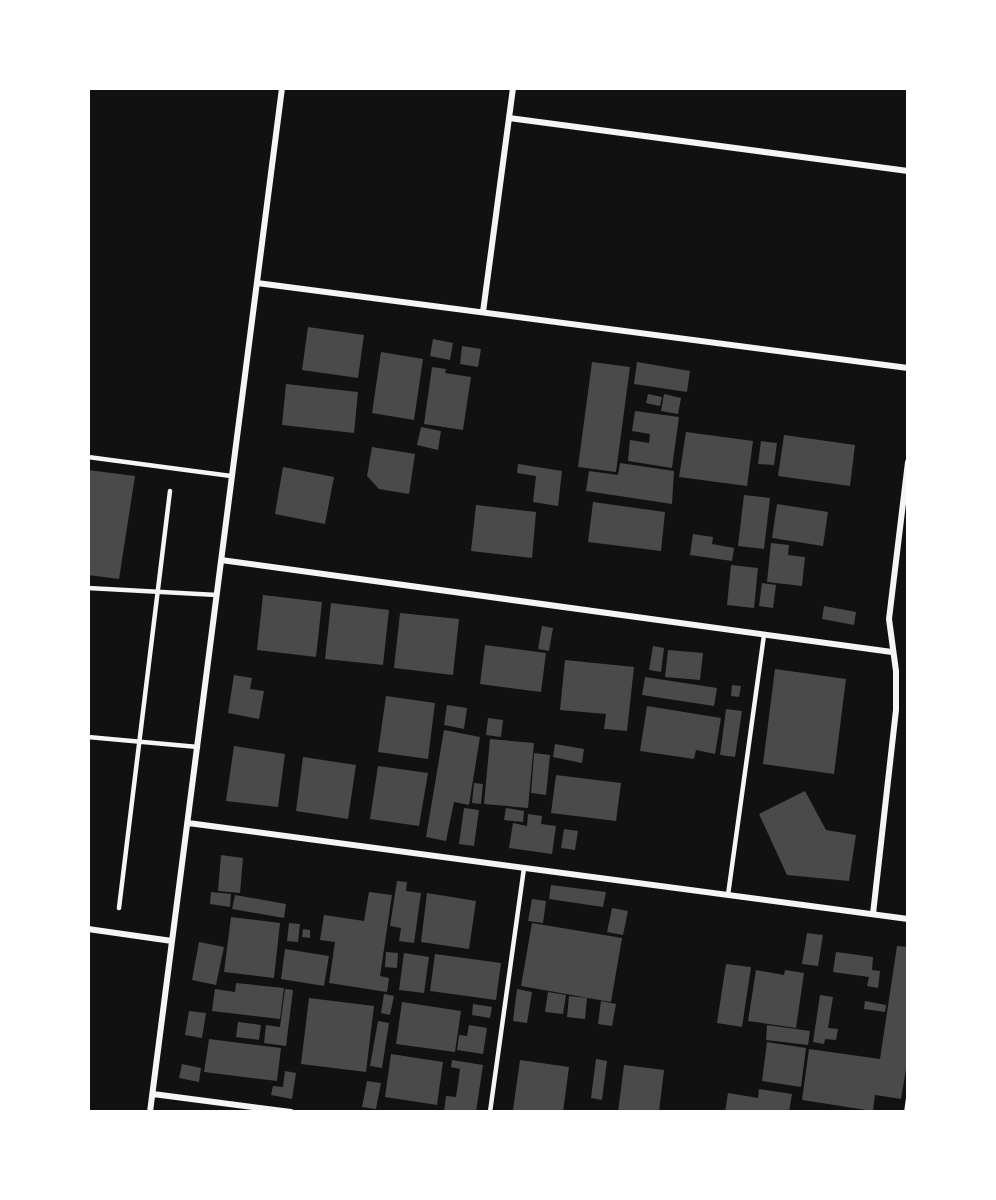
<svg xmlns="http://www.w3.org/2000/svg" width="996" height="1200" font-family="Karla,sans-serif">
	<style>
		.building { fill: #4a4a4a }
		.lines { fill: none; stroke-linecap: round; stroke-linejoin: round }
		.path { stroke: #f5f5f5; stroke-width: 4 }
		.service { stroke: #f5f5f5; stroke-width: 4.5 }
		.minor { stroke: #f5f5f5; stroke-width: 6 }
	</style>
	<rect width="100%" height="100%" fill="#111"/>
	<!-- building -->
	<path class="building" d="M308,327L364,335L358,378L302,370Z
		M433,339L453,343L450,360L430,356Z
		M462,346L481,349L478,367L460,364Z
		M381,352L423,359L414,420L372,413Z
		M592,362L630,367L616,472L578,467Z
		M637,362L690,371L687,392L634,384Z
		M432,367L446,369L445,373L471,377L463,430L424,424Z
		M286,384L358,392L354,433L282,425Z
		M648,394L662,397L660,406L646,403Z
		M664,394L681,398L678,414L661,411Z
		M635,411L679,417L672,468L628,461L630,440L649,443L650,434L632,431Z
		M421,427L441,431L438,450L417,445Z
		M686,432L753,441L747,486L679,477Z
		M784,435L855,445L850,486L778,476Z
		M761,441L777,443L774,465L758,464Z
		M372,447L415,454L409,494L379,489L367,476Z
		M620,463L674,471L672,504L586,491L589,471L618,475Z
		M518,464L562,471L558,506L533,502L536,476L517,473Z
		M283,467L334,477L325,524L275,514Z
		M88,470L135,476L119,579L88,575Z
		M744,495L770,498L764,549L738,546Z
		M593,502L665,512L661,551L588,542Z
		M777,504L828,512L823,546L772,538Z
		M476,505L536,512L532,558L471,551Z
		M693,534L713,537L712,544L734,548L732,561L690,555Z
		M771,543L789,545L788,555L805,557L802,586L767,582Z
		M731,565L758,568L754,608L727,605Z
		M762,583L776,585L773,608L759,606Z
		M263,595L322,602L316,657L257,650Z
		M331,603L389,610L383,665L325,659Z
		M824,606L856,612L854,625L822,619Z
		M400,613L459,619L453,675L394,668Z
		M542,626L553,628L549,651L538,649Z
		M485,645L546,653L541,692L480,684Z
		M653,646L664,648L661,672L649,670Z
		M668,650L703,653L700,680L665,677Z
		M565,660L634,667L627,731L604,729L606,714L560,710Z
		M775,669L846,679L834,774L763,764Z
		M234,675L252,678L250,689L264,691L259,719L228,713Z
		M645,677L717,688L714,706L642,695Z
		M732,685L741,686L739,697L731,696Z
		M386,696L435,703L428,759L378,752Z
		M447,705L467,708L464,729L444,725Z
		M647,706L721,718L715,754L696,750L694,759L640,751Z
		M726,709L742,711L735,757L720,755Z
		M488,718L503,720L501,737L486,735Z
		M444,730L480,737L469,805L454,802L446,841L426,837Z
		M490,739L534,743L528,808L484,804Z
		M555,744L584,749L582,763L553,757Z
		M234,746L285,754L278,807L226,801Z
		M534,753L550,755L546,795L531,793Z
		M303,757L356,765L348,819L296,811Z
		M378,766L428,773L419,826L370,819Z
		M556,775L621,783L616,821L551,813Z
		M474,783L483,784L481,804L472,803Z
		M805,791L826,830L856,835L849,881L787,875L759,814Z
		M464,808L479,810L474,846L459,844Z
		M506,808L524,811L523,822L504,820Z
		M528,814L542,816L541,824L556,826L552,854L509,848L513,823L527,826Z
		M564,829L578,831L575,850L561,848Z
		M221,855L243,858L240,893L218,891Z
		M397,881L407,882L406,891L421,893L414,943L399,941L401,928L390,926Z
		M551,885L606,892L603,907L549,899Z
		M211,892L231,894L230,907L210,904Z
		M369,892L392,895L380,976L389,978L387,992L329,983L335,942L320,940L324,915L364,921Z
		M427,893L476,901L469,949L421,942Z
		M235,895L286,904L284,918L232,909Z
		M532,899L546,901L543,923L528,921Z
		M612,908L628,911L623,935L607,932Z
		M231,917L280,923L274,978L224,972Z
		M289,923L300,924L298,942L287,941Z
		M532,923L622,938L611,1002L521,986Z
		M303,929L310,930V938L302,937Z
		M807,933L823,935L818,966L802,964Z
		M199,942L224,947L216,985L192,980Z
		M897,946L908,947V1057L901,1099L875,1095L873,1111L802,1100L809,1049L880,1059Z
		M285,949L329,956L324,986L281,979Z
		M386,952L398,953L397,968L385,967Z
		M836,952L873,957L872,970L880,971L878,988L867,986L869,977L833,972Z
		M404,953L429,957L424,993L399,990Z
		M435,954L501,963L496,1000L430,991Z
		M726,964L751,967L742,1027L717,1023Z
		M756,970L784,975L785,970L804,973L796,1028L748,1021Z
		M236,983L284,988L280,1019L212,1011L215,989L235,992Z
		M285,989L293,990L286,1046L264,1043L266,1025L280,1027Z
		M517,989L532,992L527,1023L513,1021Z
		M548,992L566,995L563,1014L545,1012Z
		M384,994L394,996L390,1015L381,1013Z
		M820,995L833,997L828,1028L838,1029L836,1040L825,1039L824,1044L813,1042Z
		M569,996L587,998L585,1019L567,1017Z
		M309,998L374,1006L366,1072L301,1064Z
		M601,1001L616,1004L612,1026L598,1024Z
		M865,1001L886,1005L885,1012L864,1009Z
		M402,1002L461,1011L455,1052L396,1044Z
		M473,1004L492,1007L490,1018L472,1015Z
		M189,1011L206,1013L202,1038L185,1035Z
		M378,1021L389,1023L382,1068L370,1066Z
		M238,1022L261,1025L259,1040L236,1037Z
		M469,1025L487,1028L483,1054L457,1050L459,1035L467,1036Z
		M767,1025L810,1031L808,1045L766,1040Z
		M209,1039L281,1048L277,1081L204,1072Z
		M767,1042L806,1048L801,1087L762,1081Z
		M391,1054L443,1062L437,1105L385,1097Z
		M596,1059L607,1061L602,1100L591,1098Z
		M452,1060L483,1065L476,1112H444L446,1096L456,1097L460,1069L451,1067Z
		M520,1060L569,1067L563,1112L513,1110Z
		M182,1064L201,1068L199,1082L179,1078Z
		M624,1065L664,1070L659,1112H618Z
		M285,1071L296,1073L292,1099L271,1095L273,1086L283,1087Z
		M367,1081L381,1083L376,1109L362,1107Z
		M759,1089L792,1094L789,1112H725L728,1093L758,1098Z"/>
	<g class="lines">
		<!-- path -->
		<path class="path" d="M906,1112L908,1098"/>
		<!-- service -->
		<path class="service" d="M88,457L231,476
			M88,588L217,595
			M88,737L198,747
			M728,895L764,635
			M119,908L170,491
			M490,1112L524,868"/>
		<!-- minor -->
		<path class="minor" d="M509,118L908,171
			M257,283L908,368
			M483,312L513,88
			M221,560L892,652
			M188,823L908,919
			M873,914L896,710V671L889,619L908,462
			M88,929L172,941
			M153,1094L291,1112
			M150,1112L282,88"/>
	</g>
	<!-- border -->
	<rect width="996" height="1200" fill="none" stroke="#ffffff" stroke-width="180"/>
</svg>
